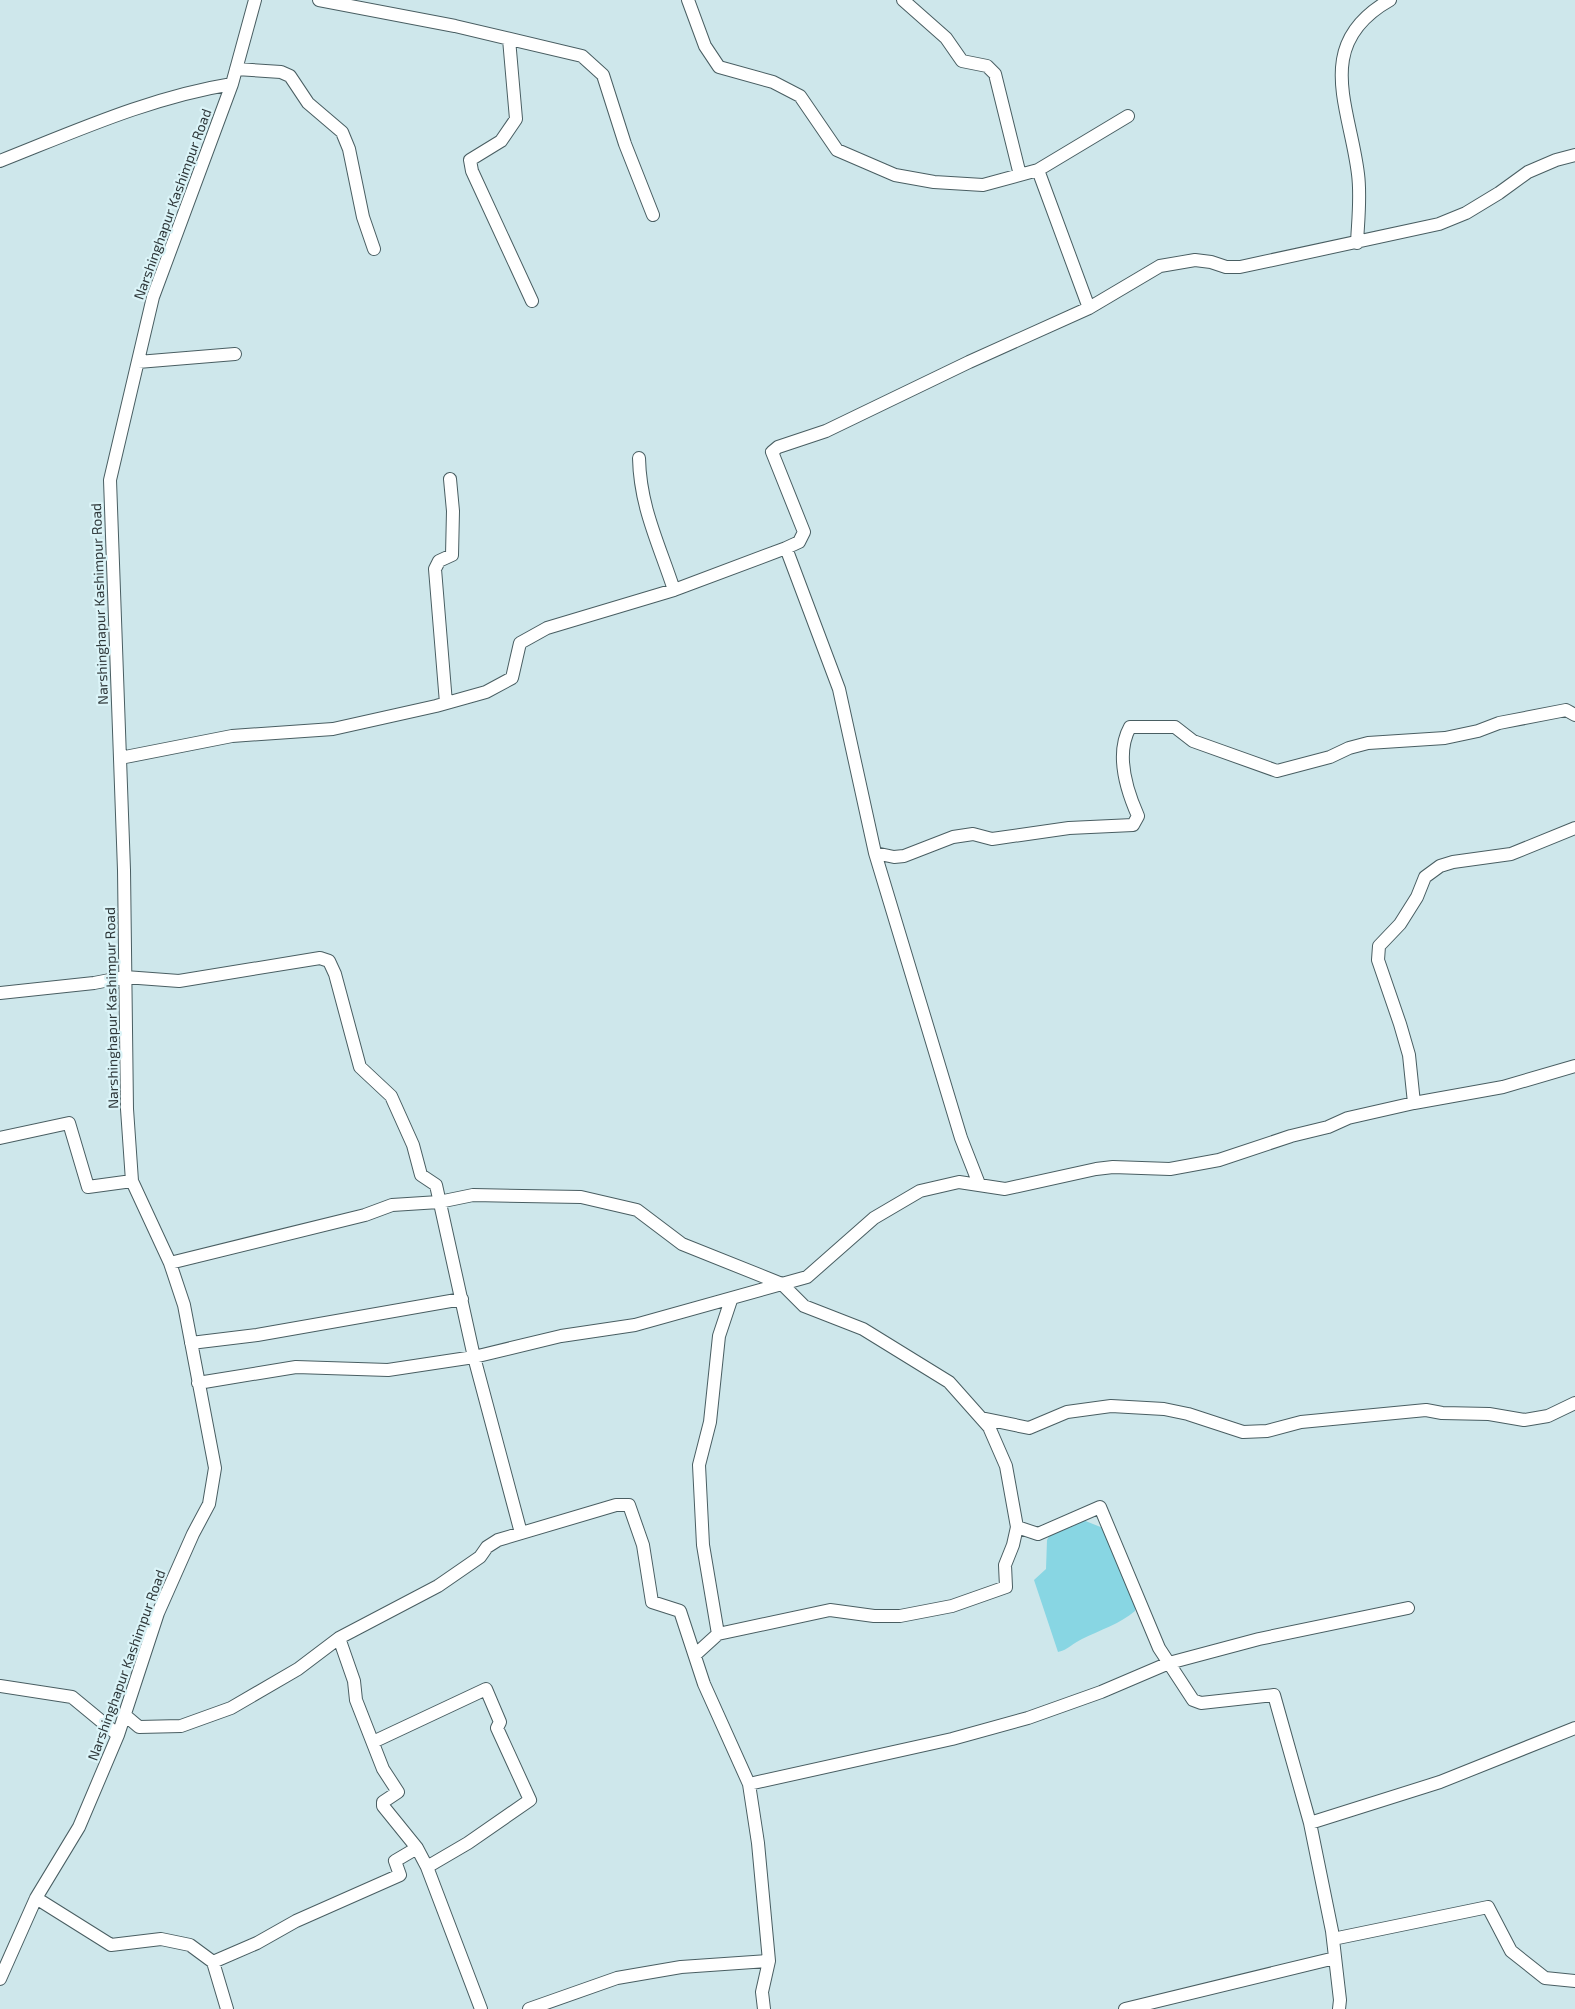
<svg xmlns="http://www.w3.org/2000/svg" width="1575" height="2009" font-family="'Exo 2',sans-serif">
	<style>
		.water { fill: #88d6e3 }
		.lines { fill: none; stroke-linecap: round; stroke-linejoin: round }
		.minor-casing { stroke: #495e62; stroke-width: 14 }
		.minor { stroke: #fff; stroke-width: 12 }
		.labels { text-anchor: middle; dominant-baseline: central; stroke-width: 4.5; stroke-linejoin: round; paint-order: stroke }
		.street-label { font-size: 14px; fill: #2e3739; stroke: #dbf4f8 }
	</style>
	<rect width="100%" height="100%" fill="#cee7eb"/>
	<!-- water -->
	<path class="water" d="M1083,1520L1103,1528L1135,1602V1611C1120,1624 1100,1630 1082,1639C1073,1643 1068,1650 1058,1652L1034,1580L1046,1569L1047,1540L1052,1531Z"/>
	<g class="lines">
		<!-- minor casing -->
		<g class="minor-casing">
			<path id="minor" d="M319,0L455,26L582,56L603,75L625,144L653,215
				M688,0L705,46L719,67L773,82L800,96L837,150L895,175L934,182L983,185L1038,170L1128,116
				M903,0L946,38L962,61L987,66L995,74L1020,175
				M509,39L516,119L501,141L470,160L472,171L532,301
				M236,69L281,72L290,76L308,103L342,132L349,149L363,217L374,249
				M0,161C76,131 151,97 232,84
				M1038,170L1089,308
				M1357,243C1358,221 1361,197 1358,174C1350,107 1312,44 1390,0
				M138,362L235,354
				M639,458C640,507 659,544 674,590
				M446,703L435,569L439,561L452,555L453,511L450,479
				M120,758L232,736L333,729L436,706L486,692L512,678L520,643L547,628L674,590L786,548
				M875,853L894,857L904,856L953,837L973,834L992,839L1069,828L1133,825L1138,816C1126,789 1115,754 1130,727H1175L1193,741L1277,771L1330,757L1349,748L1368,743L1445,738L1478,731L1499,723L1566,710L1575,715
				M0,993L94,983L125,977L179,981L320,958L329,961L335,974L360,1067L391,1096L413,1145L421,1175L436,1185L474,1357L521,1533
				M1414,1103L1409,1055L1400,1024L1378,960L1379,946L1400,924L1417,897L1425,877L1440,866L1453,862L1511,854L1575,828
				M0,1138L69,1123L88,1187L132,1181
				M979,1184L961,1138L875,853L839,689L786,548L799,542L804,532L772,452L778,447L826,431L969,362L1089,308L1160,266L1195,260L1211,262L1226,267H1240L1439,224L1466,213L1499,193L1528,172L1556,160L1575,155
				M170,1263L365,1215L392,1205L439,1202L473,1195L581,1197L637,1210L682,1244L782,1284L804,1306L863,1329L949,1382L989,1427L1006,1466L1017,1527L1038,1534L1100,1507L1159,1648L1193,1700L1201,1703L1274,1695L1310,1823L1332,1931L1340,2000L1339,2009
				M191,1343L257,1335L462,1299
				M198,1383L296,1367L388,1370L474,1357L561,1336L635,1325L807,1277L874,1218L920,1191L959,1182L1005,1189L1096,1169L1113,1167L1170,1169L1219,1160L1291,1136L1328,1127L1348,1118L1414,1103L1503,1087L1575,1066
				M981,1418L1029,1428L1067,1412L1111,1406L1164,1409L1188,1414L1243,1432L1267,1431L1301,1422L1426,1410L1442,1413L1489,1414L1524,1420L1548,1416L1575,1403
				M718,1634L703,1545L699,1465L710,1422L719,1336L731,1300
				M339,1638L354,1681L356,1700L383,1769L398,1792L383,1802V1806L417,1848L427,1867L481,2009
				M696,1654L718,1634L830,1610L874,1616H900L952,1606L1006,1587L1005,1565L1013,1545L1017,1527
				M0,1686L72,1697L118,1735
				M126,1716L139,1727L181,1726L231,1708L298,1669L339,1638L438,1586L480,1557L487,1547L498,1540L616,1505H629L643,1545L652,1602L680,1611L704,1684L749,1784L758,1843L769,1961L762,1992L764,2009
				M373,1742L486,1689L500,1722L497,1728L530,1800L468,1843L427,1867
				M749,1784L952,1739L1028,1718L1101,1692L1169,1663L1259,1639L1408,1608
				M1310,1823L1440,1782L1575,1728
				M36,1898L111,1945L161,1939L190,1945L213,1962L257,1943L296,1921L400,1875L395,1861L417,1848
				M1333,1939L1488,1907L1511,1951L1545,1978L1575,1981
				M213,1962L227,2009
				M0,1979L36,1898L79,1827L118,1735L158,1613L193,1534L209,1504L215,1468L184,1305L170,1263L132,1181L127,1109L124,870L110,480L153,297L232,84L255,0
				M529,2009L617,1978L681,1967L769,1961
				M1125,2009L1335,1958"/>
		</g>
		<!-- minor -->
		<use href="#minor" class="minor"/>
	</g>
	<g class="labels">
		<!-- street labels -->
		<g class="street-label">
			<text transform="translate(172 204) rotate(-70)">Narshinghapur Kashimpur Road</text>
			<text transform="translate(99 604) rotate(-92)">Narshinghapur Kashimpur Road</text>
			<text transform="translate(111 1008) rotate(-91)">Narshinghapur Kashimpur Road</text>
			<text transform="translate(126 1665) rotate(-70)">Narshinghapur Kashimpur Road</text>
		</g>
	</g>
</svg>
